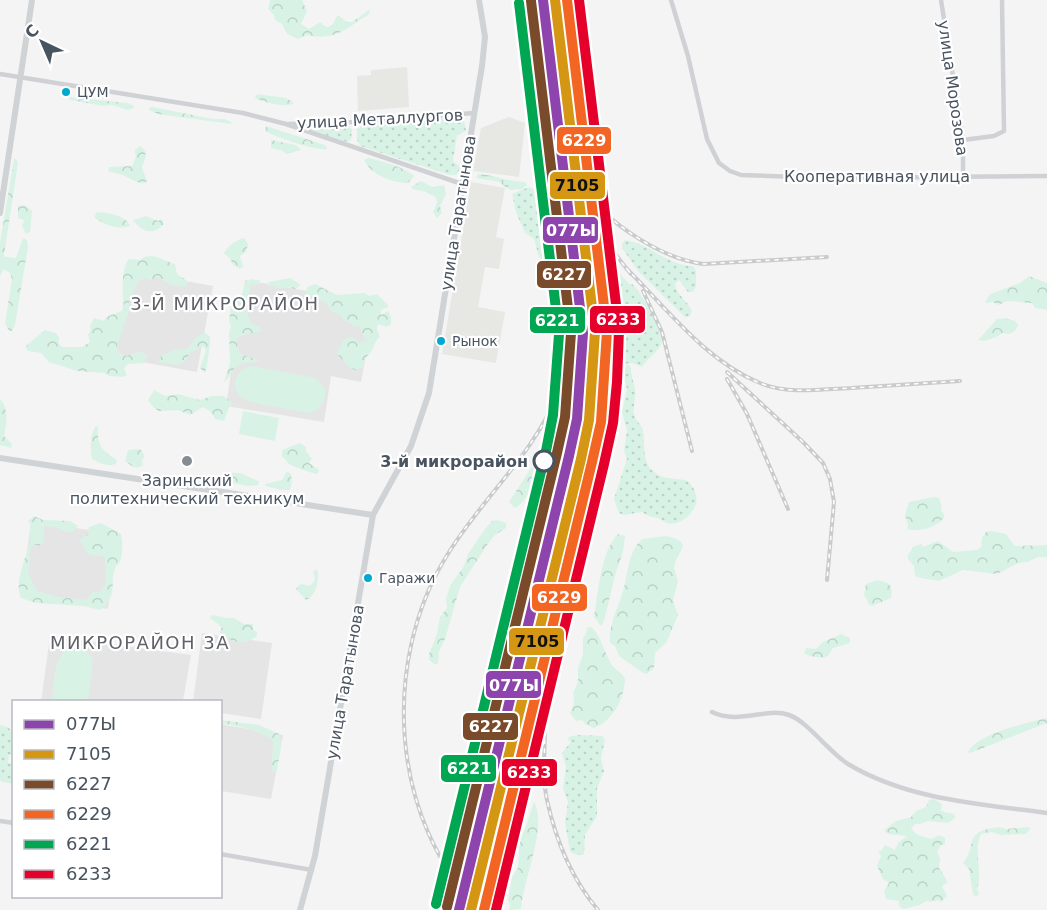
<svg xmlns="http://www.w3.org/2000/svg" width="1047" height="910" font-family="'DejaVu Sans',sans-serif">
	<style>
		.commercial { fill: #e7e7e3 }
		.education { fill: #e5e5e6 }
		.grass { fill: url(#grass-dots) }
		.forest { fill: url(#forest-crowns) }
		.wetland { fill: url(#wetland-marsh) }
		.green { fill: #d8f3e5 }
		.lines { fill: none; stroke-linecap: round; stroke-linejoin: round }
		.street { stroke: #cfd1d4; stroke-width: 4.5 }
		.secondary { stroke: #d0d3d6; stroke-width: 6 }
		.rail-casing { stroke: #cacbcd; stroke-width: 4 }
		.rail { stroke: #fff; stroke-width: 1.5; stroke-dasharray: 4.5; stroke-linecap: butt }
		.rail-1-casing { stroke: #fff; stroke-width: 15 }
		.rail-2-casing { stroke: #fff; stroke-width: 15 }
		.rail-3-casing { stroke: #fff; stroke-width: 15 }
		.rail-4-casing { stroke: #fff; stroke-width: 15 }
		.rail-5-casing { stroke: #fff; stroke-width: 15 }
		.rail-6-casing { stroke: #fff; stroke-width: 15 }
		.rail-1 { stroke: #8e44ad; stroke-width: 10 }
		.rail-2 { stroke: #d49613; stroke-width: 10 }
		.rail-3 { stroke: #7a4b2a; stroke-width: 10 }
		.rail-4 { stroke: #f26522; stroke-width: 10 }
		.rail-5 { stroke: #00a651; stroke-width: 10 }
		.rail-6 { stroke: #e4002b; stroke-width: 10 }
		.bus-dot { fill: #00a9ce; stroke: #fff; stroke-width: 2 }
		.poi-dot { fill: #858c94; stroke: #fff; stroke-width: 2 }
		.stop-dot { fill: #fff; stroke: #495461; stroke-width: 3 }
		.labels { text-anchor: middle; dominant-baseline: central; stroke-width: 4.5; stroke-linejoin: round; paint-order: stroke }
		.bus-label { font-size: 14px; fill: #495461; stroke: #fff; text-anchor: start }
		.street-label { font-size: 16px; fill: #495461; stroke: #fff }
		.stop-label { font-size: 16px; font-weight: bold; fill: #495461; stroke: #fff; text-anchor: end }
		.poi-label { font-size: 16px; fill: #495461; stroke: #fff }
		.neighbourhood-label { font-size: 18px; letter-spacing: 1.5px; fill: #5f6268; stroke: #fff }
		.line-badge { stroke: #fff; stroke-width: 2 }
		.badge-label { font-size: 16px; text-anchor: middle; font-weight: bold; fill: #fff }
		.pale-badge-label { font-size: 16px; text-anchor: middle; font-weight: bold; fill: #111 }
	</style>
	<defs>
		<pattern id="grass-dots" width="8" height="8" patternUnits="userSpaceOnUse" patternTransform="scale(1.5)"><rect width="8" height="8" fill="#d8f3e5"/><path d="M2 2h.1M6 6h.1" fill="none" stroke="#bbd2c7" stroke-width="1.8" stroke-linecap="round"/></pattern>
		<pattern id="forest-crowns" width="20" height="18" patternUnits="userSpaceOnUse" patternTransform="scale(1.5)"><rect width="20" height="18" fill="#d8f3e5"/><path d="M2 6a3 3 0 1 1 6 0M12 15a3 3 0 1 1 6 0" fill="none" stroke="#bbd2c7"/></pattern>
		<pattern id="wetland-marsh" width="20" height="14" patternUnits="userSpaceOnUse" patternTransform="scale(1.5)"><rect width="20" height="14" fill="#d8f3e5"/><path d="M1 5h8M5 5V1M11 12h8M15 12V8" fill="none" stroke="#bbd2c7"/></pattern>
	</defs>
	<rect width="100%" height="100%" fill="#f4f4f4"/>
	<!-- commercial -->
	<path class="commercial" d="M407,67L409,107L358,111L357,76L371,75V70Z
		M509,117L525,123L519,177L473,171L481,128Z
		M471,182L505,188L496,237L504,239L499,269L485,267L478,307L505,312L496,363L442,354Z"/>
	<!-- education -->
	<path class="education" d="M130,271L213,286L197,372L114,357Z
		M245,280L376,303L361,382L331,376L324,422L226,406Z
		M31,522L119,534L108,609L21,596Z
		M202,633L272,643L261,719L221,713L220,702H193Z
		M50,636L191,655L183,701L41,702Z
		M220,724L283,735L271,799L221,791Z"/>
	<!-- grass -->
	<path class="grass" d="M454,117L464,121L466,131L457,135L453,161L461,168L456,175H450L360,146L357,140V130L362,125Z
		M349,126L352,130L351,140L347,142L300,127Z
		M529,187L551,198C550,214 555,218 559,231C564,245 563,262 565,276L562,279L548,280L546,266L539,257L534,239L525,233L516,212L512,194Z
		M625,240C651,244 667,266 693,266L696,271V286L693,292H688L679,280L675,284C677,296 687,300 692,311L690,316L685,317L639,272L622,248V244Z
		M600,251L629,284H632C640,290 666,335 661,345C658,351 647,359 642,367L632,363L621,364L615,372L612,367L608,320L598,254Z
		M628,364L631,368C631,377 634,382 635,390C636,398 633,406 634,414C635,420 641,424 643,430C645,442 642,461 652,470C671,488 689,468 696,495C700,509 681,527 667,523C664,522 661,519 658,518C652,517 648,516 642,512L624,515L619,513L614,499L627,459L624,450L627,431L622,412L627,389L623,373L624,368Z
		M0,725L8,727L13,733L12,744L13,754L9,755L8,763L13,764V784L0,781Z
		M581,735L602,736L605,740L601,758L604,771L597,789V816L585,835L584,855L574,854L570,851L565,823L568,802L563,788L566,767L562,753L571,742L567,739L571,736Z"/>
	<!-- forest -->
	<path class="forest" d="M270,0H302L307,11L301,24L309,29L320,22L326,27C335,26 333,21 338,15L347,22H352L369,10L370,13C366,17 363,18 358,21C343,33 328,40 308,35L298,39L287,34L282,24L275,20L274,15L268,9Z
		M257,94L286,98L293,102V104C281,107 267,103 255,98Z
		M70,97L127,103L134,106V108L128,110L112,105L103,106L71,100L69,99Z
		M152,107L213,119H225L231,122V124L158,114L149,110V108Z
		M266,126L325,145L327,149C315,151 276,137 265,131Z
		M271,140L296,145L301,150L286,154L283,151L271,148Z
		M140,146C150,152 144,160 142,168L147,181L145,183C138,184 133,180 127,177C122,174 114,173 108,171L109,167L132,166L136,157L135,150Z
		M368,158C379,160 407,168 414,176L408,183C392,183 370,174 364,160Z
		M14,159H16L18,163L4,255L5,257L16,258L23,238L27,240L28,247L15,325L12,331H9L5,323L12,279L10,273L4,269L0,276V243Z
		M421,181L432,187L444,185L446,194L440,206L442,213L437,218L433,212C434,209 436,206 437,203C438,192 419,191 412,189L411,187Z
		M25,205L32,211L30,232L26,234L22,226L24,220L18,218V206Z
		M97,212C108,213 126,215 130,226C119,230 104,225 94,217Z
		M146,216L158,221L162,219L164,224C154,235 142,233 133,220Z
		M244,238L248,244L246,252L240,256L243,266L240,269L233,265L230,258L224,254C226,247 237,239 244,238Z
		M151,256C161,257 166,262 175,264L177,274L186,280L188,284L185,287L171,285L157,277L150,280L144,278L138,282L129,301V311L117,344L118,353L127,356L134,353L143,352L147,356L144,363L128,364L124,368L127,375L123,377L109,376L104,373L77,371L49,362L41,353L28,351L26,347L27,345L45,330L56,333L59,337V344L63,347H82L90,342L88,335L91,330L90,326L94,318L104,321L106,317L124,310C123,298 120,268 129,259L141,260L144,257Z
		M1029,276L1047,283V310L1035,308L1032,303L1008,301L998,305L993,302L987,303L985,302L990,294L1020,283Z
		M290,278L300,284L299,287L294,289L290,287L276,289L274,286H267L269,282Z
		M251,279L259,280L261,284L250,285L249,297L245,304L250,322L260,327L261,332L246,334L236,339L239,353L259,361C253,364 246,361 240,364C231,369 231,378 224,382L230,364L229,333L231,326L229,320L231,306L242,294L245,284Z
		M315,284L337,295L365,293L369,296L377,294L388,305V307L381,310V315L388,311L391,317V324L387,327L378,324L377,329L380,337C372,343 376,350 365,358L363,367L355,370L349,367L337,354L344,339L352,337L360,343L367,340L362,334L360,326L356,327L344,320L340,314L331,311L327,304L316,298L310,295L305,296L307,287Z
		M1005,318L1015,321L1018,325L1016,330L1010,334L1003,333C997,337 984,343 978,340L997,319Z
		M206,333C207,334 209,335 210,337C211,341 207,369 205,373L200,368L206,350L203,346L190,353L185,361L177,365L159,362L161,356L175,349L184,350L189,347L197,336Z
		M154,390L165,396L178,394L200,400L212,396H224L232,403L228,410L224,421L215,419L211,412L203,407L190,415L178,410L159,411L154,408L148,400Z
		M0,399C9,409 7,423 4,436L12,444L11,448L0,445Z
		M96,426L98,427C97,444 101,451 116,459L117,463C109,468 100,463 92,459C90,450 90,434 96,426Z
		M300,443L306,447V451L312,459L309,463L319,470L317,474C314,474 291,466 289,464C286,461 285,458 282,457V450Z
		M137,449L141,450L145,456L142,460L143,465C135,471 131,465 125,461L128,450Z
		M531,468H535L539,474C533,486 527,501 515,508L509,502Z
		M287,471L291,474L292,482L290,490H281L266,486L265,484L282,480Z
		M224,472L240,473L258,481L259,485L247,486L222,481L221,476Z
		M933,497L939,498L942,507L941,511L944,514V518C936,527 919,533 907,529L908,525L905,515L909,502Z
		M34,516L43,520L70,521L78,526L72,532L63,531L57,527L44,526L43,543L39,546L34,544L29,553L30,560L28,573L37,591L58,597L86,600L93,592H100L106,582L105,558L101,555C87,558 85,550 80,540L88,534L89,527L101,523L121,534C123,543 123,556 119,563C119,564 117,565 116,566C108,582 120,596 100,610L84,606L36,603L21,598C14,584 25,558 30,544C31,539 29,532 31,525L28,521Z
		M497,520L506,523V528L495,535L487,545L460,587L445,639L439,652L438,663L435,665L429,659V654L437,634L440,617L447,608L446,598L451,584L464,566L468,554L485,529L492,521Z
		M991,531L1006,534L1015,546L1047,545V557H1038L1028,562L1018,563L997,574L963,570L939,581C934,580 918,578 915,576L914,566L908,559V555L914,546L922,544L923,547L938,541L953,552L977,550L981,547L982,537L986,532Z
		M618,534L625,536L623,552L616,572L604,621L602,625H600L594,617C598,594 601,550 618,534Z
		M666,536C696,543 677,549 674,568L678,581L673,601L678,615L666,643L655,653L654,668L647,674L643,673L619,656L615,646L610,643C609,619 621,604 625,583C628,568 630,550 642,539Z
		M317,569C320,580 316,596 306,600L296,589L300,584C308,584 309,590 315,579L313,572Z
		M877,580C890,582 893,585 891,598L872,606L868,604L867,599L864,596L866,584Z
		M212,615L227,618H234L244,624H253V630L257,632V636C245,647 230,641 219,633L222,627L210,618Z
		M591,627C600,633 605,654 612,665C615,670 622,672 625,679C624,699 614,720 594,728L585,724L582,720L576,721L570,713L574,703L573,693L578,682V668L583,655V639L587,631L586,628Z
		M841,634L850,638V643L833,648L828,656L823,658L810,656L804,653L806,648L816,649L823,642Z
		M1047,718V723L970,753L968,752C978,733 1026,723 1047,718Z
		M220,720L259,725L279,734C284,746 278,758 277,771L273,772C269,760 276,749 271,738L250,729L221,723Z
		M934,799L942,804L941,811L954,814L955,818L948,823L928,821L920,824H915L911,829L918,835L932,839L939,835L945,838V844L941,845L937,852L940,859L939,868L948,882L942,886L947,896L941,902L938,900L931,902L926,901L920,905L903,909L899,906V901L886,899L884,891L889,883L883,879L877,866L881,856L878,850L881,851L885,845L895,850L898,843L907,836L889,834L884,830L896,821L911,817L916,811L926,807L929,800Z
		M534,802C548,826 523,880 521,909L509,910L510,904L508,900L512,877L518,868L520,838L525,829Z
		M999,827L1006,829L1029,827L1030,829L1026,834L1001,835L992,832L981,834C973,850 983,872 977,889L979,894L976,897L973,894L969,869L963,863C979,842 962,832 999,827Z"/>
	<!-- wetland -->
	<path class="wetland" d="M478,174C495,175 509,182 525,182L527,185L522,189L510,190L499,182L476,178Z"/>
	<!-- green -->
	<path class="green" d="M252,366L316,378L325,389C326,402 321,409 309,413C296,410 249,404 241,397C228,385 238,368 252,366Z
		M243,411L279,418L275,441L239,434Z
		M71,647L84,649L93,659L88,701H52C55,684 52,655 71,647Z"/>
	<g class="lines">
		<!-- street -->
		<path class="street" d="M671,0L688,56L707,139L719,163L730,171L741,175L824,178L1047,176
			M941,0L963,140V176
			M0,74L243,113L286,124L462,184
			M288,124L355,122L474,113
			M963,140L994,136L1004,131L1002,0
			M712,712C739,725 766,707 789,715C807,721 829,752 848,764C908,800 980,804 1047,813
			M0,821L14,823
			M220,854L312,870"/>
		<!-- secondary -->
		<path class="secondary" d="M0,213L32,0
			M0,458L373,515
			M300,910L315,856L373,515L411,446L429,393L482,66L485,37L479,0"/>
		<!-- rail casing -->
		<g class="rail-casing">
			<path id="rail" d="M539,0L542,11
				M563,22L565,0
				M562,60L565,30L577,0
				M572,144C576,158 580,174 586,188C604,223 665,260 704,264L827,257
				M570,179C583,248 598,320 593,391C589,438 572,482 562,528C549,593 546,661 545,727C545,751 542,777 547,800C556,841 571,878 598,910
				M578,184C588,218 609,247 631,274
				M626,268C667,309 706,361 760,383C788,395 822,389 851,388C887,386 924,383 960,381
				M643,291L662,332L692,451
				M727,372L803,442L823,463L830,479L834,502L827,580
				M727,379L747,414L788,509
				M481,910C390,821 381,663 446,557C480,500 533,456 558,393C579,338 573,281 571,223"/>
		</g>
		<!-- rail -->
		<use href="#rail" class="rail"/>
		<!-- rail-1 casing -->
		<g class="rail-1-casing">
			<path id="rail-1" d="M459,910L569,456L577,419L583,333L543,0"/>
		</g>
		<!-- rail-2 casing -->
		<g class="rail-2-casing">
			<path id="rail-2" d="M471,910L581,459L589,420L595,332L555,0"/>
		</g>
		<!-- rail-3 casing -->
		<g class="rail-3-casing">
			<path id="rail-3" d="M447,907L557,453L565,417L571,333L531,1"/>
		</g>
		<!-- rail-4 casing -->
		<g class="rail-4-casing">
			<path id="rail-4" d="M484,910L592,462L601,422L607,331L567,0"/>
		</g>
		<!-- rail-5 casing -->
		<g class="rail-5-casing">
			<path id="rail-5" d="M436,904L546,451L553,415L559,334L519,3"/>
		</g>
		<!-- rail-6 casing -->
		<g class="rail-6-casing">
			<path id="rail-6" d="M496,910L604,464L613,423L617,382L619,329L579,0"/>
		</g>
		<!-- rail-1 -->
		<use href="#rail-1" class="rail-1"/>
		<!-- rail-2 -->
		<use href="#rail-2" class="rail-2"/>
		<!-- rail-3 -->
		<use href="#rail-3" class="rail-3"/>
		<!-- rail-4 -->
		<use href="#rail-4" class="rail-4"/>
		<!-- rail-5 -->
		<use href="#rail-5" class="rail-5"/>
		<!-- rail-6 -->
		<use href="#rail-6" class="rail-6"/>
	</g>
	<!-- markers -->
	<g class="bus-dot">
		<circle cx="66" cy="92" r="5"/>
		<circle cx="441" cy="341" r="5"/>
		<circle cx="368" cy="578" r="5"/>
	</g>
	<circle class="poi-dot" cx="187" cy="461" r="6"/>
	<circle class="stop-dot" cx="544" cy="461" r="10"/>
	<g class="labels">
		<!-- bus labels -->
		<g class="bus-label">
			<text x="77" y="92">ЦУМ</text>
			<text x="452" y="341">Рынок</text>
			<text x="379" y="578">Гаражи</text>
		</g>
		<!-- street labels -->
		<g class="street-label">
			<text transform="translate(953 88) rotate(82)">улица Морозова</text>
			<text transform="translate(380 119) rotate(-3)">улица Металлургов</text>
			<text x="877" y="176">Кооперативная улица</text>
			<text transform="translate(458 213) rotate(-81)">улица Таратынова</text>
			<text transform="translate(345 682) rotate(-80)">улица Таратынова</text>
		</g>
		<!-- stop labels -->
		<g class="stop-label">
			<text x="528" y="461">3-й микрорайон</text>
		</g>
		<!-- poi labels -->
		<g class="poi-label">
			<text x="187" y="480">Заринский<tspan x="187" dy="18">политехнический техникум</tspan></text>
		</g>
		<!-- neighbourhood labels -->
		<g class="neighbourhood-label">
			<text x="225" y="303">3-Й МИКРОРАЙОН</text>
			<text x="140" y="642">МИКРОРАЙОН 3А</text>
		</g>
	</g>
	<g class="line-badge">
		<rect x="556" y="126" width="56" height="29" rx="6" fill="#f26522"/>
		<rect x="549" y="171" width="57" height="29" rx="6" fill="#d49613"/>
		<rect x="542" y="216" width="57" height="28" rx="6" fill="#8e44ad"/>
		<rect x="536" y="260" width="56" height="29" rx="6" fill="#7a4b2a"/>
		<rect x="589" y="305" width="57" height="29" rx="6" fill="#e4002b"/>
		<rect x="529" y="306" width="57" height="28" rx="6" fill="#00a651"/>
		<rect x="531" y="583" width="57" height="29" rx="6" fill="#f26522"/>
		<rect x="508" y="627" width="57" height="29" rx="6" fill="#d49613"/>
		<rect x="485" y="670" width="57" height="29" rx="6" fill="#8e44ad"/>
		<rect x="462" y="712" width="57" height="29" rx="6" fill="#7a4b2a"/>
		<rect x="440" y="754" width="57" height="29" rx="6" fill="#00a651"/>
		<rect x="501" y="758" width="57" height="29" rx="6" fill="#e4002b"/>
	</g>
	<g class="badge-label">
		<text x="584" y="146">6229</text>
		<text x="571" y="236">077Ы</text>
		<text x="564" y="280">6227</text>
		<text x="618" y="325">6233</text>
		<text x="557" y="326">6221</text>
		<text x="559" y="603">6229</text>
		<text x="514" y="691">077Ы</text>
		<text x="491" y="732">6227</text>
		<text x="469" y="774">6221</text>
		<text x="529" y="778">6233</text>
	</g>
	<g class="pale-badge-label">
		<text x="577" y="191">7105</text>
		<text x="537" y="647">7105</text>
	</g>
	<!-- legend -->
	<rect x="12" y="700" width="210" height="198" fill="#ffffff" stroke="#b6bbc0" stroke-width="1.5"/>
	<rect x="24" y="720" width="30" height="9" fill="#8e44ad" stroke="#b6bbc0" stroke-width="1.5"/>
	<text x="66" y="730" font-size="18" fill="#495461">077Ы</text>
	<rect x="24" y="750" width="30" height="9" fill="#d49613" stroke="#b6bbc0" stroke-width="1.5"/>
	<text x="66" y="760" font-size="18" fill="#495461">7105</text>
	<rect x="24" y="780" width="30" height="9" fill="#7a4b2a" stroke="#b6bbc0" stroke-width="1.5"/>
	<text x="66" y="790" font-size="18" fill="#495461">6227</text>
	<rect x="24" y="810" width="30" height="9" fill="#f26522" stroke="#b6bbc0" stroke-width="1.5"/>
	<text x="66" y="820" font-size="18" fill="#495461">6229</text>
	<rect x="24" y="840" width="30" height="9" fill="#00a651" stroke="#b6bbc0" stroke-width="1.5"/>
	<text x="66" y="850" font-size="18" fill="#495461">6221</text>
	<rect x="24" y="870" width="30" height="9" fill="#e4002b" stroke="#b6bbc0" stroke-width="1.5"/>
	<text x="66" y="880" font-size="18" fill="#495461">6233</text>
	<!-- north arrow -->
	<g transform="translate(42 42) rotate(316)" stroke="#ffffff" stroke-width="4.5" paint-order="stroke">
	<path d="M0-4.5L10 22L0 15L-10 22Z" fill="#495461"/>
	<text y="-9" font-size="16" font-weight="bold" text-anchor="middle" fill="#495461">С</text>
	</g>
</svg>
